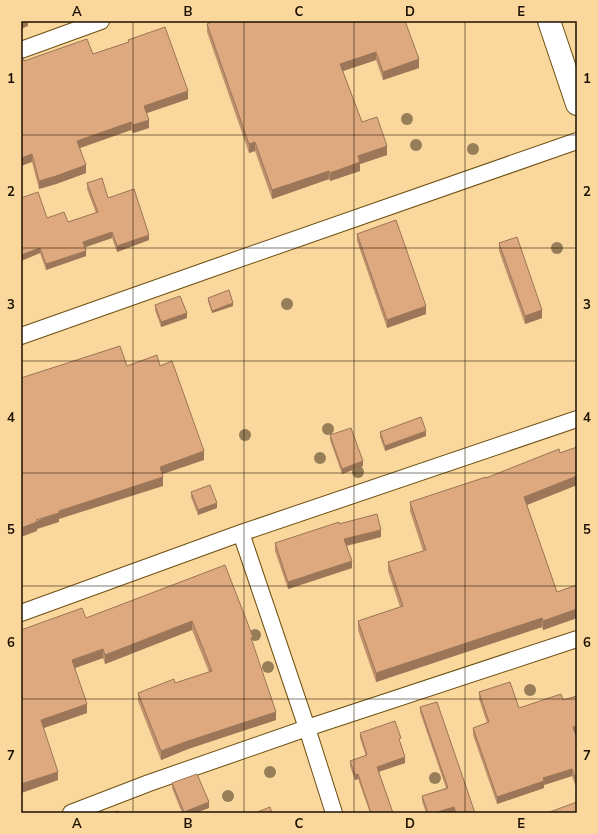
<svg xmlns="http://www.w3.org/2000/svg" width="598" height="834" font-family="Mulish,sans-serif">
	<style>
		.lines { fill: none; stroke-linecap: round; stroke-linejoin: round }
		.minor-casing { stroke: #6d4f11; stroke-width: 18 }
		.secondary-casing { stroke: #6d4f11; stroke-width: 24 }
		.minor { stroke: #fff; stroke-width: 16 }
		.secondary { stroke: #fff; stroke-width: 22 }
		.tree { fill: #957e58 }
		.wall { fill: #bf916c }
		.shaded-wall { fill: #9b7658 }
		.building { fill: #dea97e; stroke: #9b7658 }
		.grid { fill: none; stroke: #1d1000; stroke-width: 1; stroke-opacity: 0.55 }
		.neatline { fill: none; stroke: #1d1000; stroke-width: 1.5 }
		.grid-label { font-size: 13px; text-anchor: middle; font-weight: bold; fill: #1d1000 }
	</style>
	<rect width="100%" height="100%" fill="#fad79c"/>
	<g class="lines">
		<!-- minor casing -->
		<g class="minor-casing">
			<path id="minor" d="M21,50L101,21
				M21,336L219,266L577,141
				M241,533L307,728L334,813
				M21,613L241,533L577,419
				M71,813L149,783L307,728L577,639"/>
		</g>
		<!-- secondary casing -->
		<g class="secondary-casing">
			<path id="secondary" d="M549,21L577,104"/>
		</g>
		<!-- minor -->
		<use href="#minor" class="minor"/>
		<!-- secondary -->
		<use href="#secondary" class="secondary"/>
	</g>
	<!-- trees -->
	<g class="tree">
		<circle cx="407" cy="119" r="6"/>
		<circle cx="416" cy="145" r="6"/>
		<circle cx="473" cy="149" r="6"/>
		<circle cx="557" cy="248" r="6"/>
		<circle cx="287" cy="304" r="6"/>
		<circle cx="328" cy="429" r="6"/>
		<circle cx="245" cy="435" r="6"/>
		<circle cx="320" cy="458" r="6"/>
		<circle cx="358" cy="472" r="6"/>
		<circle cx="255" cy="635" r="6"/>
		<circle cx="268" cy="667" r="6"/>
		<circle cx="530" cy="690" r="6"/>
		<circle cx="270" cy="772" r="6"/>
		<circle cx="435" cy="778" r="6"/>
		<circle cx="228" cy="796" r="6"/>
	</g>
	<!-- wall -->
	<path class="wall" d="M405,21L419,68L383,80L376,60L343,71L362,122L387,155L360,164V171L330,181L329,179L272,199L255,151L249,153L207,32V24Z
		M128,40L188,99L147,113L149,128L133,133L131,130L80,148L86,173L56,184L39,189L32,162L24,61L93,54L128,42Z
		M87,183L108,198L149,240L117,252L112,238L85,247L86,256L46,270L40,253L21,261V198L47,218L68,222L96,213L87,189Z
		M357,234L426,314L387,328L357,241Z
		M499,243L542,318L525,324L499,251Z
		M208,298L233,306L212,313L208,301Z
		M155,305L187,318L161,327L155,310Z
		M380,432L426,436L385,451L380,437Z
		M330,435L363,466L342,474L330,440Z
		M577,447V485L527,505L557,592L577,585V618L543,630L542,627L376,682L358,630V621L400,607L388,571V562L423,551L410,511V502L486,478Z
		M191,492L217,508L198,515L191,497Z
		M339,524L381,537L347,546L352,568L288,589L275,551V543Z
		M225,565L253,644L276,720L188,749L161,760L138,701V693L175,683L209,672L192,630L105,664L103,658L75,668L87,713L43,728L58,780L21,793V630L86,618Z
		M479,692L519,708L563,700L577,696V733H575L577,739V790L572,776L544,785V788L497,804L473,735V728L487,723L479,699Z
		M420,707L475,813H454V812L451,813H426L422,801V796L446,788L420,712Z
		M360,733L401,743L405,763L379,772L393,813H370L358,779L355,780L350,766V761L366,756L360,738Z
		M172,783L209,808L195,813H182L172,788Z"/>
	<!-- shaded-wall -->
	<path class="shaded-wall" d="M25,21H28V26L21,29V23Z
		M376,52V60L340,72V64Z
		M419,59V68L383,80V72Z
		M188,91V99L144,114V106Z
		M149,120V128L133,133V125Z
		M131,122V130L77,149V141Z
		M255,142V151L249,153V144Z
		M387,146V155L360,164V171L330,181V173L358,156Z
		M32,154V162L21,166V158Z
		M86,165V173L56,184L39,189V181Z
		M329,171V179L272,199V190Z
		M112,232V238L83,248V242Z
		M149,235V240L117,252V246Z
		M40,248V253L21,261V255Z
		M86,251V256L46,270V264Z
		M233,303V306L212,313V311Z
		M426,306V314L387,328V320Z
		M542,310V318L525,324V316Z
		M187,313V318L161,327V322Z
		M426,431V436L385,451V446Z
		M204,451V460L160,475V467Z
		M363,461V466L342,474V469Z
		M577,476V485L524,506V497Z
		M163,477V486L59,519V522L37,529V531L21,537V528L59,511Z
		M217,503V508L198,515V510Z
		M381,530V537L344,546V539Z
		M352,561V568L288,589V582Z
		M577,609V618L543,630V621Z
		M542,618V627L376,682V673Z
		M192,621V630L105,664V655Z
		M103,649V658L72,669V660Z
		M87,704V713L41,729V720Z
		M276,712V720L188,749L161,760V751L188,741Z
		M577,726V733L573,734V727Z
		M405,757V763L377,772V767Z
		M572,769V776L544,785V788L497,804V797L543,778Z
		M58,772V780L21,793V784Z
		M358,774V779L355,780V775Z
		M209,802V808L195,813H184V812Z
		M454,807V812L451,813H434Z"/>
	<!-- building -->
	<path class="building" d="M214,21H405L419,59L383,72L376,52L340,64L362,122L377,117L387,146L358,156L360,162L330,173L329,171L272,190L255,142L249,144L207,24Z
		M165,27L188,91L144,106L149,120L133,125L131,122L77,141L86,165L56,176L39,181L32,154L21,158V57V58L23,57L24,61L87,39L93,54L129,42L128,40Z
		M102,178L108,198L134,189L149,235L117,246L112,232L83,242L86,251L46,264L40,248L21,255V198L38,192L47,218L64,212L68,222L98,212L87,183Z
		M396,220L426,306L387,320L357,234Z
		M517,237L542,310L525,316L499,243Z
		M229,290L233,303L212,311L208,298Z
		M180,296L187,313L161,322L155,305Z
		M120,346L127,366L157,355L160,366L172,361L204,451L160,467L163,477L59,511V513L36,520L37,522L21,528V378Z
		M421,417L426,431L385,446L380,432Z
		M351,428L363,461L342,469L330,435Z
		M577,447V476L524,497L557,592L577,585V609L543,621L542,618L376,673L358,621L403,606L388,562L426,550L410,502L486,477V478L559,449L560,453Z
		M210,485L217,503L198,510L191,492Z
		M377,514L381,530L344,539L352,561L288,582L275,543L339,522V524Z
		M225,565L253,637L251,638L276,712L188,741L161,751L138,693L174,679L175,683L212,671L192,621L105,655L103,649L72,660L87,704L41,720L58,772L21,784V630L82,608L86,618Z
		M510,682L519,708L561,694L563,700L577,696V726L573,727L577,739V783L572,769L543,778L544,781L497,797L473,728L489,722L479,692Z
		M437,702L475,813H456L454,807L434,813H428L422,796L448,788L420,707Z
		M395,721L401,738L399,739L405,757L377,767L393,813H371L358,774L355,775L350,761L367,755L360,733Z
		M197,774L209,802L184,812L172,783Z
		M577,802V813H547Z
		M270,807L272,813H255Z
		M118,811L119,813H112Z"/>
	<!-- grid -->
	<path class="grid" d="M133,21V813M244,21V813M354,21V813M465,21V813M21,135H577M21,248H577M21,361H577M21,473H577M21,586H577M21,699H577"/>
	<!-- border -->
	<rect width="598" height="834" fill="none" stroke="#fad79c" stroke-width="44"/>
	<rect x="22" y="22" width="554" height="790" class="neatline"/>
	<g class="grid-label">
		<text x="77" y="16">A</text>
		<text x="188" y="16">B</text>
		<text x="299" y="16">C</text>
		<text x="410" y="16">D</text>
		<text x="521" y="16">E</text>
		<text x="11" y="83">1</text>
		<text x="587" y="83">1</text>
		<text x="11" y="196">2</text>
		<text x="587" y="196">2</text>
		<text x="11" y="309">3</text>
		<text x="587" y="309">3</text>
		<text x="11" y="422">4</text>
		<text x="587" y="422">4</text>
		<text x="11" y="534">5</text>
		<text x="587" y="534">5</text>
		<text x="11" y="647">6</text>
		<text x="587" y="647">6</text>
		<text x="11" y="760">7</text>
		<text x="587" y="760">7</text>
		<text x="77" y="828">A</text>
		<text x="188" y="828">B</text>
		<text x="299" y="828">C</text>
		<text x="410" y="828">D</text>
		<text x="521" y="828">E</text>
	</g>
</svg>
